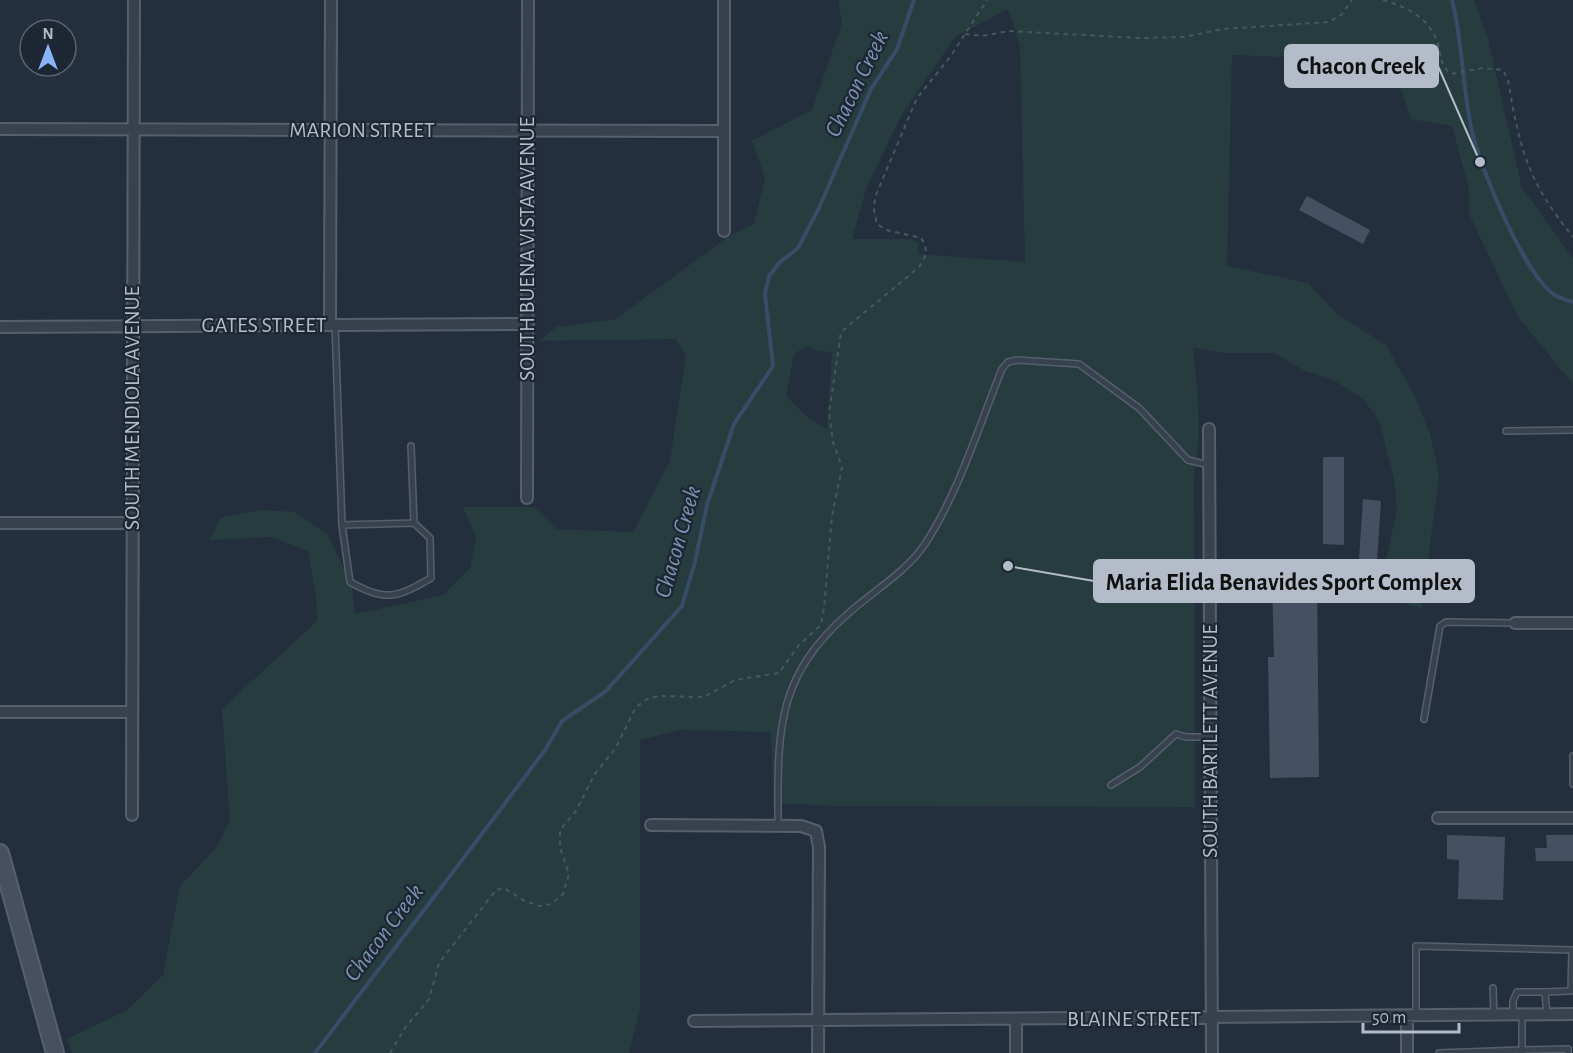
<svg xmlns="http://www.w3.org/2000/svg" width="1573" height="1053" font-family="'Alegreya Sans',sans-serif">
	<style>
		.green { fill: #263c3f; fill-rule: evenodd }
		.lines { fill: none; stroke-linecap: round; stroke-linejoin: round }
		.stream { stroke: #394c67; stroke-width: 4 }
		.building { fill: #455162 }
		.service-casing { stroke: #565f6c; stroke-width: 8 }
		.minor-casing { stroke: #565f6c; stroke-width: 14 }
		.secondary-casing { stroke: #565f6c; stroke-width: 20 }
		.path { stroke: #44595c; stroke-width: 2; stroke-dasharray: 4.5 4.5; stroke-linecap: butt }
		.service { stroke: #38414e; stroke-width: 5 }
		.minor { stroke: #38414e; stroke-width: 10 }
		.secondary { stroke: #465061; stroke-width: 16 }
		.labels { text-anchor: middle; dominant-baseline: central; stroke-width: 4.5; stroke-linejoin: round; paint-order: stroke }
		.street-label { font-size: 22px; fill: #b4bcc9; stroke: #1d2633 }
		.water-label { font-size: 24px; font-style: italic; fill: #7c92b1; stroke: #1d2633 }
		.leader { fill: none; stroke: #b4bcc9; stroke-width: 2 }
		.callout-dot { fill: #b4bcc9; stroke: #1d2633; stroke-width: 2 }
		.callout { fill: #b4bcc9; stroke: #b4bcc9; stroke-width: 2 }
		.callout-label { font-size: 24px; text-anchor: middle; font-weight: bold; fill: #111 }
	</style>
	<rect width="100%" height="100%" fill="#242f3e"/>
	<!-- green -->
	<path class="green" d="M838,0H1474L1488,39L1522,188L1573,258V384L1518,317L1469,214V189L1452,126L1411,119L1392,61L1232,55L1227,266L1308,283L1337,314L1386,345L1414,395L1430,434L1439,475L1422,608L1379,597L1397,508L1394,479L1379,420L1363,399L1332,379L1305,371L1275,353H1226L1193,348C1198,392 1202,434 1194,478L1195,807L835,806L773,803L771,732L680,730L640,740V1009L629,1053H72L67,1039L127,1010L163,975L180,886L217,847L230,821L222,709L317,621L316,596L308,551L271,537L210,540L220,518L260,510L295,512L328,535L352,586L355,614L443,595L470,568L476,537L463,507H534L556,529L633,532L670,461L686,355L675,339L540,341L556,327L616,319L729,236L754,224L765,178L752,141L812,110L842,23ZM1008,9L1020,46L1025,262L918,254V243L912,239H852L867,186L901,116L955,37ZM808,345L818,351L832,352L827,429L806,416L786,396L794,354Z"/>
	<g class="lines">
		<!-- stream -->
		<path class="stream" d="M1452,0C1463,43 1462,88 1472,131C1480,168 1523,270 1552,293C1557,298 1567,300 1573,302
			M315,1053L491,822L545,750L562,721L606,691L682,606L695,562L707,505L734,424L773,366L765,294L769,276L780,262L798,248L818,210L871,89L897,49L914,0"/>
	</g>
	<!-- building -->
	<path class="building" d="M1307,196L1370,230L1363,244L1299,210Z
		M1323,457H1344V545L1323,544Z
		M1363,499L1381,501L1377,560L1359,559Z
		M1317,582L1319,777L1270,778L1268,657H1274L1272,583Z
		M1447,835L1505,837L1503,900L1458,899L1459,860L1447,859Z
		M1546,835H1573V861H1536L1535,848H1547Z"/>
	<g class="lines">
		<!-- service casing -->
		<g class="service-casing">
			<path id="service" d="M335,325L342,525L350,582C385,602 397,598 431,578L430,538L414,523L342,525
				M1506,431L1573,430
				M411,446L414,523
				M1424,719L1440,626L1446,622L1515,623
				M1573,756V784
				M1111,785L1140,767L1176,734L1186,737H1210
				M778,826C778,733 774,677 851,611C875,590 907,571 925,544C958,494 979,426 1002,369L1008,362L1017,360L1079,364L1139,408L1188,460L1209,465
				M1493,988L1494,1015
				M1545,992L1571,991L1572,950
				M1513,1015V1001L1517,992H1545L1547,1015
				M1522,1015V1050L1568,1049V1053
				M1416,1016V946L1573,950
				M1439,1053L1522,1050V1053"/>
		</g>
		<!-- minor casing -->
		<g class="minor-casing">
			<path id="minor" d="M0,129L723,131
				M724,231V0
				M330,325L331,0
				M0,327L528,324
				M1209,429L1212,1053
				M527,498L528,0
				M0,523H132
				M1515,623H1573
				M0,712H132
				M132,815L134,0
				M1438,818H1573
				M651,825L801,826L816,831L819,847L818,1053
				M1407,1016V1053
				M1016,1020V1053
				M694,1021L1573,1014"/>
		</g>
		<!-- secondary casing -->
		<g class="secondary-casing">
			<path id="secondary" d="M0,853L55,1053"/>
		</g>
		<!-- path -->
		<path class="path" d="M1383,0C1406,7 1428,17 1437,41C1442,55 1438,63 1451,74L1483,68L1503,70L1508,80C1520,150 1527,180 1573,237
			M965,34L982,36L1009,31L1140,38L1183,37L1223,29L1329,22L1341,15L1352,0
			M390,1053L405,1028L429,999L439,963L496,890L504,888L523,900L539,906L552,904L563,894L569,874L560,847V830L576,811L594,775L615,749L636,707L647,699L659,696L704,697L735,680L779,673L799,645L821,625L824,608L832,516L842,467L833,442L829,413L841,332L918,268C926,258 929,250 921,238L886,230L877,224L874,211L875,197L917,98L950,57L987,0"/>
		<!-- service -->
		<use href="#service" class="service"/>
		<!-- minor -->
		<use href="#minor" class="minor"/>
		<!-- secondary -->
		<use href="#secondary" class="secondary"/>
	</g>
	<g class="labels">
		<!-- street labels -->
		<g class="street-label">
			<text x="362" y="130">MARION STREET</text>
			<text transform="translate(527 249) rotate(-90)">SOUTH BUENA VISTA AVENUE</text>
			<text x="264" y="325">GATES STREET</text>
			<text transform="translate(132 408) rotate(-90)">SOUTH MENDIOLA AVENUE</text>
			<text transform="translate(1210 741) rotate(-90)">SOUTH BARTLETT AVENUE</text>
			<text x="1134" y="1019">BLAINE STREET</text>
		</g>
		<!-- water labels -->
		<g class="water-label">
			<text transform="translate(857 84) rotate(-64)">Chacon Creek</text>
			<text transform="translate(678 542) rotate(-74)">Chacon Creek</text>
			<text transform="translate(384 933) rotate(-53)">Chacon Creek</text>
		</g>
	</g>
	<!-- callouts -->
	<path class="leader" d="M1480 162L1438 66M1008 566L1094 581"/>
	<g class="callout-dot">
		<circle cx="1480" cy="162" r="6"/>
		<circle cx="1008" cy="566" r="6"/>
	</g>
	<g class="callout">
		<rect x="1285" y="45" width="153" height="42" rx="6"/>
		<rect x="1094" y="560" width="380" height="42" rx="6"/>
	</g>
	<g class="callout-label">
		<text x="1361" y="74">Chacon Creek</text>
		<text x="1284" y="590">Maria Elida Benavides Sport Complex</text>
	</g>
	<!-- north arrow -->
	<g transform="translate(48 48)"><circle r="28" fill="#1d2633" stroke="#59626f" stroke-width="1.5"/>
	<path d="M0-4.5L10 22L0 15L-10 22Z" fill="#8ab4f8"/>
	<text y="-9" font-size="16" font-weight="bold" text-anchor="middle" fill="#b4bcc9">N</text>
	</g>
	<!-- scale -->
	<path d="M1363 1023v9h96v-9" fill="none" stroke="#b4bcc9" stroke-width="3"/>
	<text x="1372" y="1023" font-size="18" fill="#b4bcc9" stroke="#1d2633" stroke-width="4.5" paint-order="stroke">50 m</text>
</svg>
